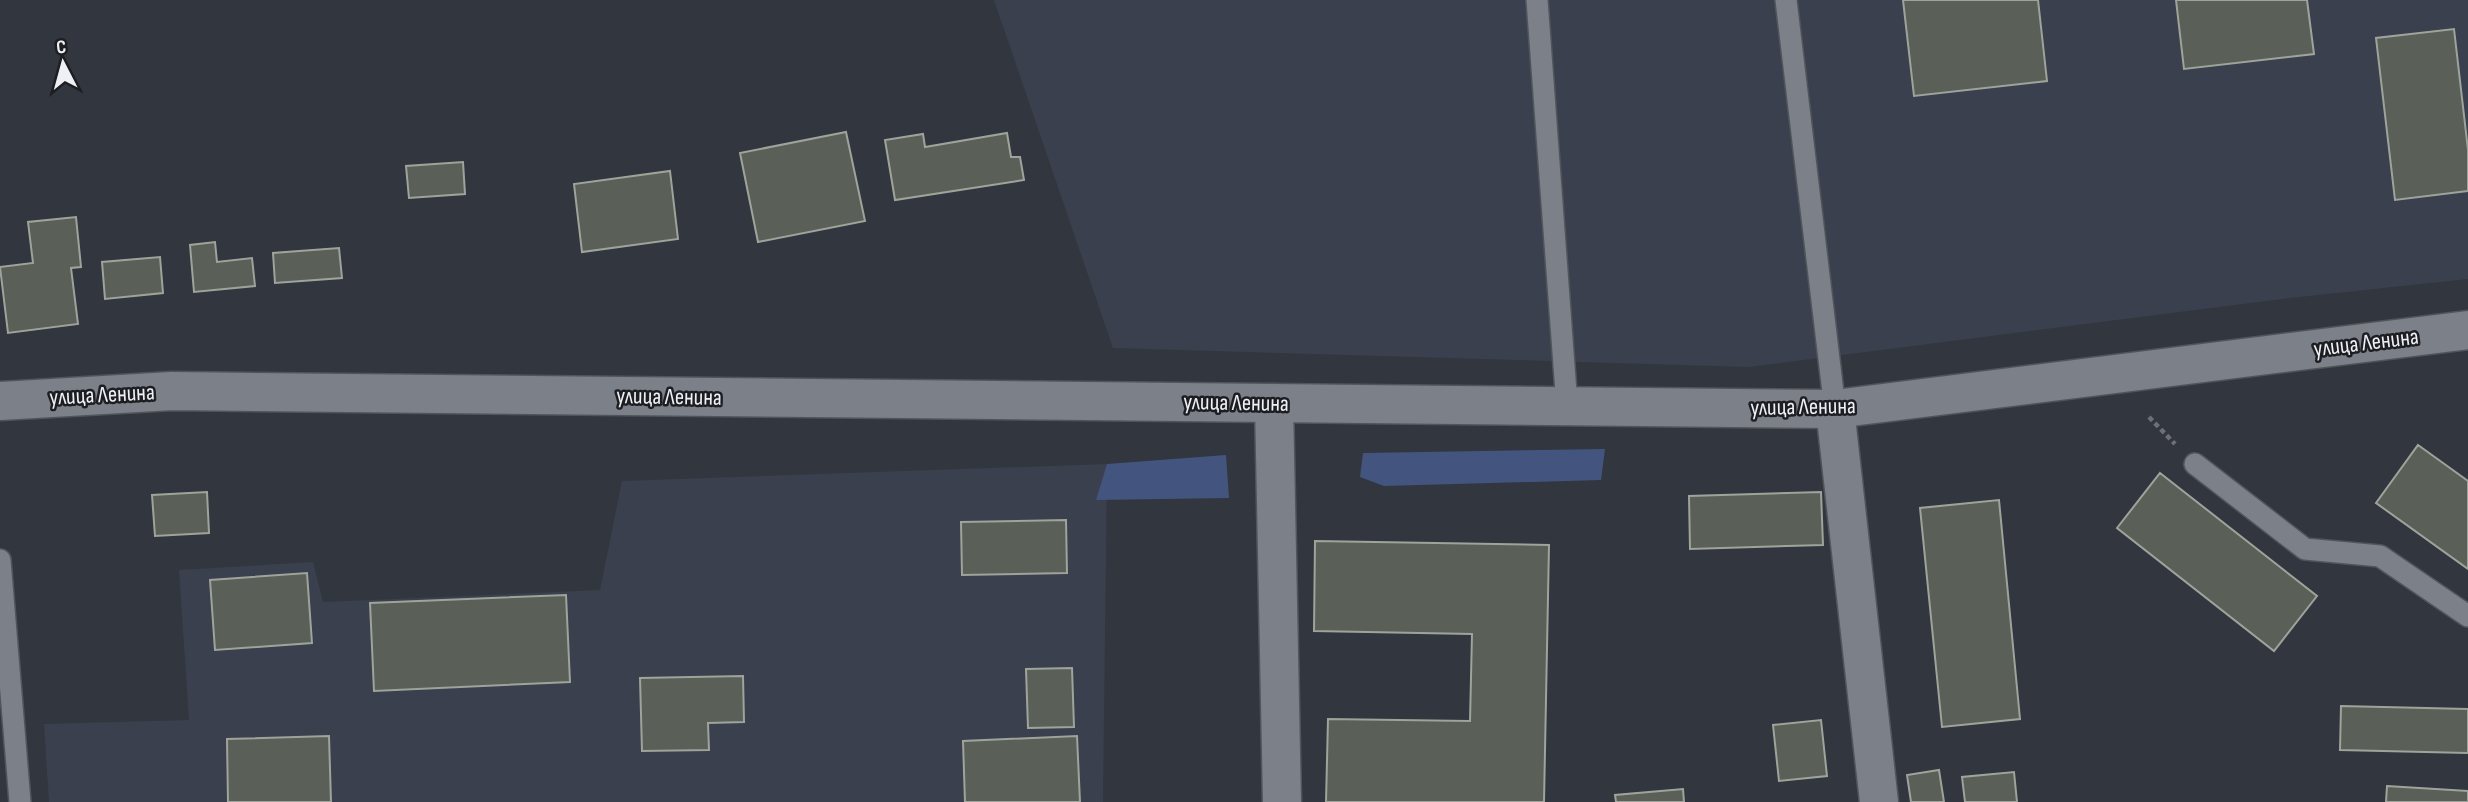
<svg xmlns="http://www.w3.org/2000/svg" width="2468" height="802" font-family="'Sofia Sans Condensed',sans-serif">
	<style>
		.built { fill: #3a404d }
		.green { fill: #43557e }
		.building { fill: #5a6057; stroke: #9ea49b; stroke-width: 2 }
		.lines { fill: none; stroke-linecap: round; stroke-linejoin: round }
		.lane-casing { stroke: #51555b; stroke-width: 24 }
		.street-casing { stroke: #51555b; stroke-width: 41 }
		.secondary-casing { stroke: #51555b; stroke-width: 41 }
		.path { stroke: #6d7078; stroke-width: 4.5; stroke-dasharray: 5 3.5; stroke-linecap: butt }
		.lane { stroke: #7b8089; stroke-width: 21 }
		.street { stroke: #7b8089; stroke-width: 38 }
		.secondary { stroke: #7b8089; stroke-width: 38 }
		.labels { text-anchor: middle; dominant-baseline: central; stroke-width: 5; stroke-linejoin: round; paint-order: stroke }
		.street-label { font-size: 23px; fill: #eef0f6; stroke: #1c1e21 }
	</style>
	<rect width="100%" height="100%" fill="#32363e"/>
	<!-- built -->
	<path class="built" d="M994,0H2468V279L2290,298L1748,367L1113,348Z
		M1107,464L1103,802H49L44,724L189,720L179,570L313,562L323,602L600,590L622,481Z"/>
	<!-- green -->
	<path class="green" d="M1605,449L1601,480L1384,486L1360,477L1363,453Z
		M1226,455L1229,498L1096,500L1107,464Z"/>
	<!-- building -->
	<path class="building" d="M1903,0H2038L2047,81L1914,96Z
		M2176,0H2307L2314,54L2184,69Z
		M2454,29L2468,150V191L2395,200L2376,38Z
		M846,132L865,221L758,242L740,153Z
		M1007,133L1011,157H1020L1024,180L895,200L885,140L923,134L925,147Z
		M463,162L465,194L409,198L406,166Z
		M670,171L678,239L582,252L574,184Z
		M76,217L81,267L71,268L78,324L8,333L0,267L33,263L28,222Z
		M215,242L217,262L252,258L255,286L194,292L190,245Z
		M339,248L342,278L275,283L273,253Z
		M160,257L163,293L105,299L102,262Z
		M2418,445L2468,481V569L2376,503Z
		M2160,473L2317,596L2274,651L2117,528Z
		M207,492L209,533L155,536L152,495Z
		M1821,492L1823,545L1690,549L1689,496Z
		M1999,500L2020,719L1942,727L1920,508Z
		M1066,520L1067,573L962,575L961,522Z
		M1315,541L1549,545L1544,802H1326L1328,719L1470,721L1472,634L1314,631Z
		M307,573L312,643L215,650L210,580Z
		M566,595L570,682L374,691L370,603Z
		M1072,668L1074,727L1028,728L1026,669Z
		M743,676L744,722L708,723L709,750L642,751L640,678Z
		M2341,706L2468,709V753L2340,750Z
		M1821,720L1827,776L1779,781L1773,725Z
		M329,736L331,802H228L227,739Z
		M1077,736L1080,802H965L963,741Z
		M1939,770L1944,802H1911L1907,775Z
		M2014,772L2017,802H1965L1962,777Z
		M2387,786L2468,791V802H2386Z
		M1683,789L1684,802H1616L1615,795Z"/>
	<g class="lines">
		<!-- lane casing -->
		<g class="lane-casing">
			<path id="lane" d="M1537,0L1567,406
				M1786,0L1835,409
				M2195,464L2305,549L2380,556L2468,616
				M0,560L20,802"/>
		</g>
		<!-- street casing -->
		<g class="street-casing">
			<path id="street" d="M1274,403L1282,802
				M1835,409L1879,802"/>
		</g>
		<!-- secondary casing -->
		<g class="secondary-casing">
			<path id="secondary" d="M0,401L172,391L1835,409L2468,330"/>
		</g>
		<!-- path -->
		<path class="path" d="M2149,417L2175,444"/>
		<!-- lane -->
		<use href="#lane" class="lane"/>
		<!-- street -->
		<use href="#street" class="street"/>
		<!-- secondary -->
		<use href="#secondary" class="secondary"/>
	</g>
	<g class="labels">
		<!-- street labels -->
		<g class="street-label">
			<text transform="translate(2366 343) rotate(-7)">улица Ленина</text>
			<text transform="translate(102 395) rotate(-3)">улица Ленина</text>
			<text transform="translate(669 397) rotate(1)">улица Ленина</text>
			<text transform="translate(1236 403) rotate(1)">улица Ленина</text>
			<text transform="translate(1803 407) rotate(-1)">улица Ленина</text>
		</g>
	</g>
	<!-- north arrow -->
	<g transform="translate(63 63) rotate(354)" stroke="#1c1e21" stroke-width="5" paint-order="stroke">
	<path d="M0-5L12 26L0 18L-12 26Z" fill="#eef0f6"/>
	<text y="-10" font-size="19" font-weight="bold" text-anchor="middle" fill="#eef0f6">С</text>
	</g>
</svg>
